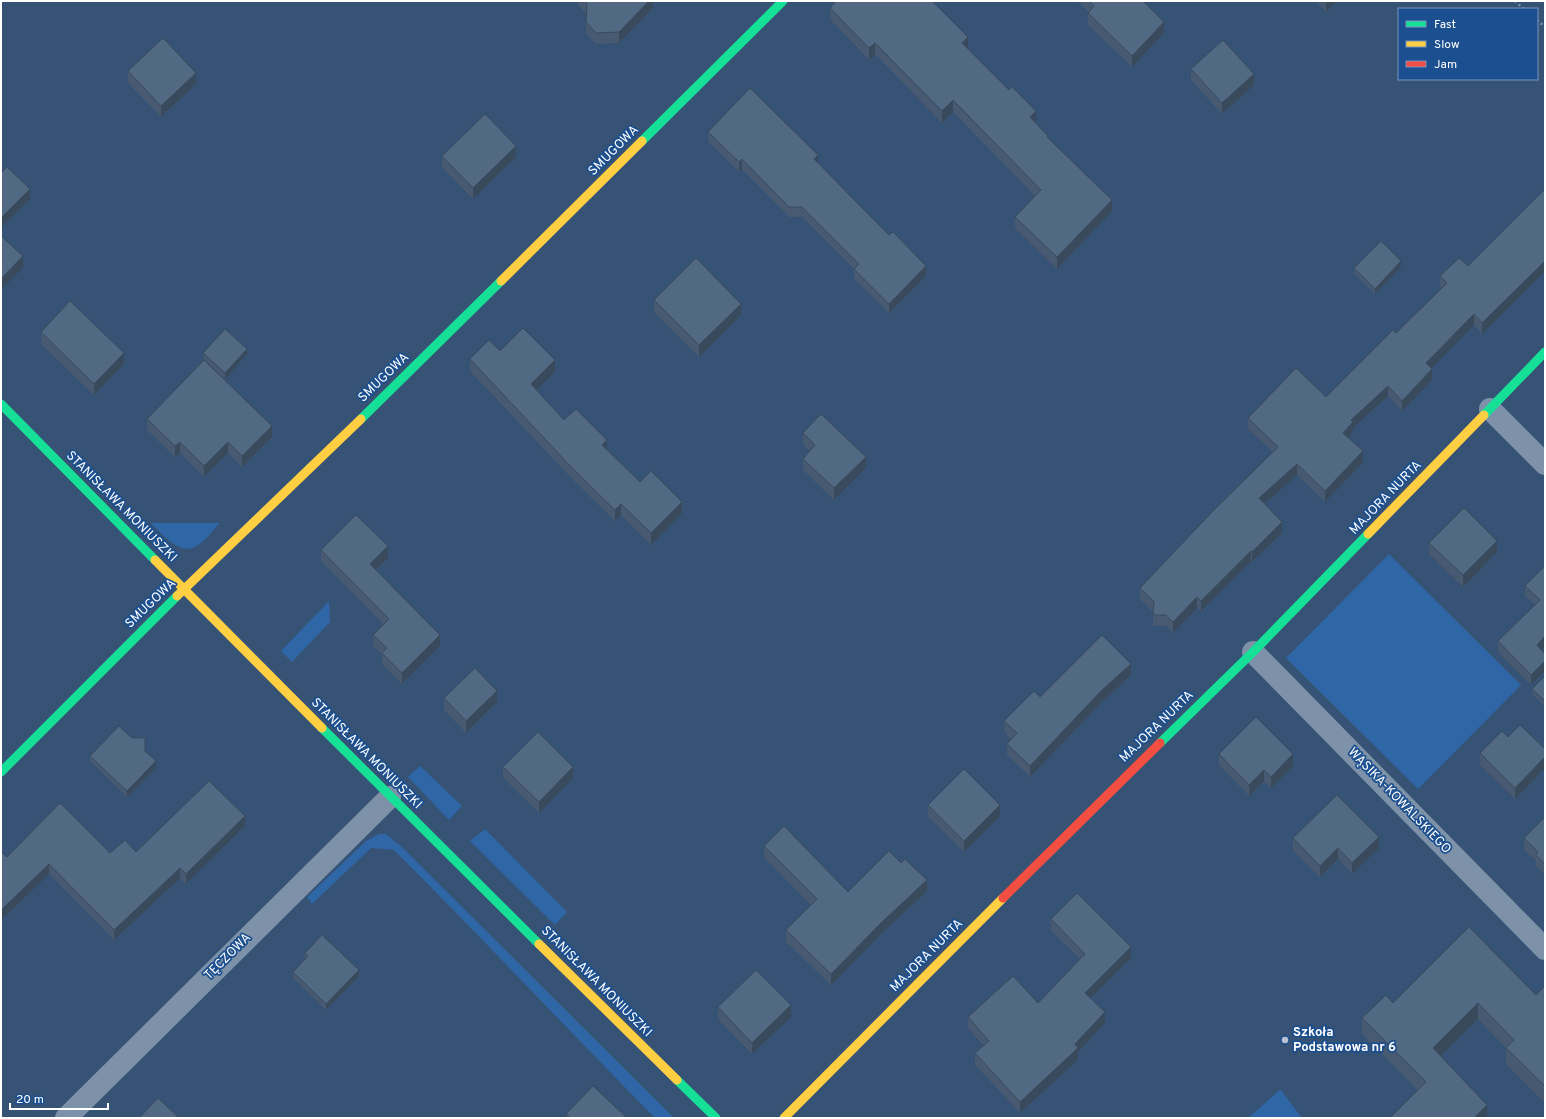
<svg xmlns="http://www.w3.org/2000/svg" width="1546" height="1119" font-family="Overpass,sans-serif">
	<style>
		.green { fill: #2f66a5 }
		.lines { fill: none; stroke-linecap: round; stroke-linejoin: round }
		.path { stroke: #7d92a8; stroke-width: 2.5; stroke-dasharray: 2 3; stroke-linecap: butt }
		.street { stroke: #7d92a8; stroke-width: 22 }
		.fast { stroke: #16e098; stroke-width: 9 }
		.slow { stroke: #ffcf43; stroke-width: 9 }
		.jam { stroke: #f24e42; stroke-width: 9 }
		.wall { fill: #475a72 }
		.shaded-wall { fill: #394a5c }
		.building { fill: #526984; stroke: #394a5c }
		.poi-dot { fill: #b9c2ce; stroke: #1b4f8f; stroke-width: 1.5 }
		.labels { text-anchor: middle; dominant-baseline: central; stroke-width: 3.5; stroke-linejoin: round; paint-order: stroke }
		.street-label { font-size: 13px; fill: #fff; stroke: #1b4f8f }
		.poi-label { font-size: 13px; font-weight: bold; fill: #fff; stroke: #1b4f8f; text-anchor: start }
	</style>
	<rect width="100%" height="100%" fill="#365274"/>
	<!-- green -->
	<path class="green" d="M151,523H220C213,530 204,543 195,547C178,555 161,533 151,523Z
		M1389,554L1521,685L1418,789L1286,658Z
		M329,601L330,622L292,662L281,651Z
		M420,766L462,806L449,820L408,777Z
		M485,829L567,912L555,925L470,841Z
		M379,834H386L404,849L674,1118H655C567,1029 482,938 394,850L371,848L312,904L307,897L366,841Z
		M1281,1090L1302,1118H1248L1280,1090Z"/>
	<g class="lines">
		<!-- path -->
		<path class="path" d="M1515,1L1524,9
			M1537,20L1545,27"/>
		<!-- street -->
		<path class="street" d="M1490,409L1545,464
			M1253,652L1545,949
			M66,1118L390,797"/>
		<!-- fast -->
		<path class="fast" d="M642,141L783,1
			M1,404L155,560
			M1484,415L1545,352
			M361,419L501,281
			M322,728L539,944
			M1160,743L1253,652L1368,534
			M1,772L177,596
			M677,1080L716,1118"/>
		<!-- slow -->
		<path class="slow" d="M501,281L642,141
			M1368,534L1484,415
			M155,560L322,728
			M177,596L361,419
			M539,944L677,1080
			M784,1118L1003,898"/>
		<!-- jam -->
		<path class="jam" d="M1003,898L1160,743"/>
	</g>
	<!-- wall -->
	<path class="wall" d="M578,1H653V8L619,43L596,44L586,34V14L578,5Z
		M1077,1H1143L1164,33L1132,67L1088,25V13L1089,12Z
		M1316,1H1337L1326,12Z
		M830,8L968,48L1036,123L1112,211L1057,269L1015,228V217L1035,196L953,112L942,123L875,54L869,60L830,19Z
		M1191,69L1254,85L1222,114L1191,80Z
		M128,71L196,84L161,117L128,83Z
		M708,132L818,163L926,276L889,313L854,279V269L802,217H789L742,169L739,172L708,141Z
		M442,156L516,157L473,199L442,167Z
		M1545,189L1482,334L1474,325L1431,368L1432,380L1402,411L1388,396L1353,428V433L1348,438L1363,462L1325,502L1297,475L1265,504L1282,533L1252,562L1251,561L1201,611L1197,608L1173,633L1166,626H1153V612L1140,599V588L1273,452L1248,429V418L1326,397L1396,333L1442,288L1440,287V276L1468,266Z
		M1401,267L1375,294L1354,274V268Z
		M654,300L741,315L699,357L654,312Z
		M41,332L124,364L94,395L41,344Z
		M500,351L555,372L536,390L564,420L607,449L640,482L682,513L651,545L621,515L615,521L575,482L470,371V359Z
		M203,353L247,354L225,379L203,358Z
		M147,419L272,437L242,467L228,453L204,477L180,453L175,457L147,430Z
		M803,433L866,468L834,500L803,470V459L810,451L803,444Z
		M1429,543L1497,552L1463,587L1429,554Z
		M321,550L388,558L376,570L440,646L402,684L382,664V654L373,646V635L383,624L321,561Z
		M1545,566V646L1541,650L1545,654V671L1531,685L1498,652V641L1535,605L1525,596V586Z
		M1131,675L1101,703L1030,777L1007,755V744L1011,739L1004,732V721L1040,697Z
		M1545,676V707L1532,694V689Z
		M444,698L497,702L466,733L444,710Z
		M1508,737L1545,749V768L1515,799L1480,765V753Z
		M145,751L156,767L127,797L90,761V756Z
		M1219,754L1293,766L1271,788L1264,781L1249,796L1219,765Z
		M503,767L573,778L539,813L503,778Z
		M928,805L1000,816L964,852L928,817Z
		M1545,817V875L1536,866V860L1524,850V838Z
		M245,826L186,884L180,878L114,940L49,874L1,920V852L7,857L136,852Z
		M1293,838L1379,848L1352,874L1338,859L1320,877L1293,850Z
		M764,846L848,892L927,891L882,933L831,985L786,942V930L811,905L764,857Z
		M1051,919L1131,958L1091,998L1105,1023L1078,1052V1060L1020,1113L975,1065V1053L984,1046L968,1028V1017L1038,1003L1080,959L1051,931Z
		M305,953L359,976L326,1010L293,978V972L305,960Z
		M1545,986L1544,1102L1506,1064V1048L1478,1019L1441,1056L1487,1118L1418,1090L1362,1034V1018L1393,1003L1536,995Z
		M718,1007L791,1017L752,1054L718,1019Z
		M566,1114L627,1118H566Z"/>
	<!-- shaded-wall -->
	<path class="shaded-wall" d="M649,1H653V8L619,43V32Z
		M1326,1H1337L1326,12Z
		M1164,22V33L1132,67V56Z
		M968,37V49L962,43Z
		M875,43V54L869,60V48Z
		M196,73V84L161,117V106Z
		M1254,74V85L1222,114V103Z
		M953,100V112L942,123V111Z
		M1036,111V123L1030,117Z
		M516,146V157L473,199V188Z
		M818,155V165L814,159Z
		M742,159V169L739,172V162Z
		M30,189V199L1,228V218Z
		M1112,200V211L1057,269V257Z
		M23,256V267L1,290V279Z
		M1401,261V267L1375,294V289Z
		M1545,261V271L1482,334V323Z
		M926,266V276L889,313V304Z
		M741,304V315L699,357V345Z
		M1474,314V325L1426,374V363Z
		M247,349V354L225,379V373Z
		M124,353V364L94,395V384Z
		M555,360V372L531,395V384Z
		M1432,369V380L1402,411V401Z
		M1388,386V396L1353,428V433L1343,443V433L1351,420Z
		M272,426V437L242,467V456Z
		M607,440V451L602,445Z
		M180,442V453L175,457V446Z
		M228,442V453L204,477V466Z
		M1363,451V462L1325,502V491Z
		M866,457V468L834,500V488Z
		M1297,464V475L1259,509V498Z
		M682,502V513L651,545V533Z
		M621,504V515L615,521V510Z
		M1282,522V533L1252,562V552Z
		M1497,541V552L1463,587V575Z
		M388,546V558L370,575V564Z
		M1251,551V561L1201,611V601Z
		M1197,597V608L1173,633V622Z
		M440,635V646L402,684V673Z
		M1545,636V646L1537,655V645Z
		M1545,661V671L1531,685V675Z
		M1131,664V675L1101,703L1030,777V766L1101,691Z
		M497,691V702L466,733V721Z
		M1293,754V766L1271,788V777Z
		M1545,757V768L1515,799V788Z
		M156,761V767L127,797V791Z
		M573,767V778L539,813V802Z
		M1264,770V781L1249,796V785Z
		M1000,805V816L964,852V841Z
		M245,816V826L186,884V874Z
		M1379,837V848L1352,874V863Z
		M1338,848V859L1320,877V866Z
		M49,864V874L1,920V910Z
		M180,868V878L114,940V930Z
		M927,880V891L882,933L831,985V974L882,922Z
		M1131,947V958L1085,1004V993Z
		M359,970V976L326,1010V1004Z
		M1478,1003V1019L1433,1064V1048Z
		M791,1005V1017L752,1054V1043Z
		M1105,1012V1023L1078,1052V1060L1020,1113V1102Z
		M1544,1085H1545V1101L1544,1102Z
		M1487,1105V1118H1474Z"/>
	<!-- building -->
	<path class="building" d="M585,1H649L619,32L596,33L586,22L587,3Z
		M836,1H932L968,37L962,43L1009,90L1012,87L1036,111L1030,117L1048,136L1047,137L1112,200L1057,257L1015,217L1041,190L953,100L942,111L875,43L869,48L830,8Z
		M1089,1H1143L1164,22L1132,56L1088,13L1094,6Z
		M163,38L196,73L161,106L128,71Z
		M1223,40L1254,74L1222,103L1191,69Z
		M750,88L818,155L814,159L877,223L889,235L893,232L926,266L889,304L854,269L859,264L802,207H789L742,159L739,162L708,132Z
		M485,114L516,146L473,188L442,156Z
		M7,167L30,189L1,218V173Z
		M1545,189V261L1482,323L1474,314L1426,363L1432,369L1402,401L1388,386L1351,420L1353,422L1343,433L1363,451L1325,491L1297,464L1259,498L1282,522L1252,552L1251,551L1201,601L1197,597L1173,622L1166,615H1153L1154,602L1140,588L1213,511L1278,447L1248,418L1296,368L1326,397L1393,330L1396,333L1447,283L1440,276L1459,258L1468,266Z
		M1,236L23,256L1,279Z
		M1381,241L1401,261L1375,289L1354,268Z
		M696,258L741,304L699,345L654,300Z
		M70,301L124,353L94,384L41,332Z
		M523,328L555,360L531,384L564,420L576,409L607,440L602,445L640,482L651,471L682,502L651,533L621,504L615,510L575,471L470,359L489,340L500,351Z
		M225,329L247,349L225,373L203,353Z
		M204,360L272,426L242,456L228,442L204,466L180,442L175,446L147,419Z
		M821,414L866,457L834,488L803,459L815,445L803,433Z
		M1464,508L1497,541L1463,575L1429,543Z
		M356,515L388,546L370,564L440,635L402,673L382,653L387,648L373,635L389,619L321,550Z
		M1545,566V636L1537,645L1545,654V661L1531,675L1498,641L1540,600L1525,586Z
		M1102,635L1131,664L1101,691L1030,766L1007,744L1017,733L1004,721L1034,691L1040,697Z
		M475,668L497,691L466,721L444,698Z
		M1545,676V701L1532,689Z
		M1256,717L1293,754L1271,777L1264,770L1249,785L1219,754Z
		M1520,725L1545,749V757L1515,788L1480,753L1502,731L1508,737Z
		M119,726L132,738H145V751L156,761L127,791L90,756Z
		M538,732L573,767L539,802L503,767Z
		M964,769L1000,805L964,841L928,805Z
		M209,781L245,816L186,874L180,868L114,930L49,864L1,910V852L7,857L60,803L110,853L125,840L136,852Z
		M1337,795L1379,837L1352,863L1338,848L1320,866L1293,838Z
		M1545,817V864L1536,855L1538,852L1524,838Z
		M784,826L848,892L889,851L901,863L905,859L927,880L882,922L831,974L786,930L817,899L764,846Z
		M1077,893L1131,947L1085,993L1105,1012L1075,1044L1078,1048L1020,1102L975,1053L989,1041L968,1017L1013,976L1038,1003L1085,954L1051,919Z
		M1469,927L1536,995L1545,986V1085H1544L1506,1048L1514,1040L1478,1003L1433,1048L1487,1105L1474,1118H1390L1426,1082L1362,1018L1386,995L1393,1003Z
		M322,935L359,970L326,1004L293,972L308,956L305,953Z
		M756,970L791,1005L752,1043L718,1007Z
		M593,1086L627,1118H570L566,1114Z
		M158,1098L179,1118H139Z"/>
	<!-- markers -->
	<circle class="poi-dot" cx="1285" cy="1040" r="4"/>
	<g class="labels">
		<!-- street labels -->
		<g class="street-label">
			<text transform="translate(614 151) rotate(-45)">SMUGOWA</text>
			<text transform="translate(384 378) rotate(-44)">SMUGOWA</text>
			<text transform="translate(1386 498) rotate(-46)">MAJORA NURTA</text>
			<text transform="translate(121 507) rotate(45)">STANISŁAWA MONIUSZKI</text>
			<text transform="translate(151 604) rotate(-44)">SMUGOWA</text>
			<text transform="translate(1157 727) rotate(-44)">MAJORA NURTA</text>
			<text transform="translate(366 754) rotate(45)">STANISŁAWA MONIUSZKI</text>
			<text transform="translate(1399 801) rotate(46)">WĄSIKA-KOWALSKIEGO</text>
			<text transform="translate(927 956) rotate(-45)">MAJORA NURTA</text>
			<text transform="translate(228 957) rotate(-45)">TĘCZOWA</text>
			<text transform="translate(596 982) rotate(45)">STANISŁAWA MONIUSZKI</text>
		</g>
		<!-- poi labels -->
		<g class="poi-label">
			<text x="1293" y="1033">Szkoła<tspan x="1293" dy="15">Podstawowa nr 6</tspan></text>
		</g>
	</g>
	<!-- border -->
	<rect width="1546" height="1119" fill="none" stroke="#ffffff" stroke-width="4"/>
	<!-- legend -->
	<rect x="1398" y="8" width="140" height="72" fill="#1b4f8f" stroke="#7695bc"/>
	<rect x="1406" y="21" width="20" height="6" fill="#16e098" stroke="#7695bc"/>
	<text x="1434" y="28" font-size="12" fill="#ffffff">Fast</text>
	<rect x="1406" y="41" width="20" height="6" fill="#ffcf43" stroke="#7695bc"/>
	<text x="1434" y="48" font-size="12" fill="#ffffff">Slow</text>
	<rect x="1406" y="61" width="20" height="6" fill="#f24e42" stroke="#7695bc"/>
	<text x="1434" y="68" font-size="12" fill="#ffffff">Jam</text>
	<!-- scale -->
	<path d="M10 1103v6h98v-6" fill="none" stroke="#ffffff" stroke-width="2"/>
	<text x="16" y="1103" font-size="12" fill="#ffffff" stroke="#1b4f8f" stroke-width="3" paint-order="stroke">20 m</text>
</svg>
